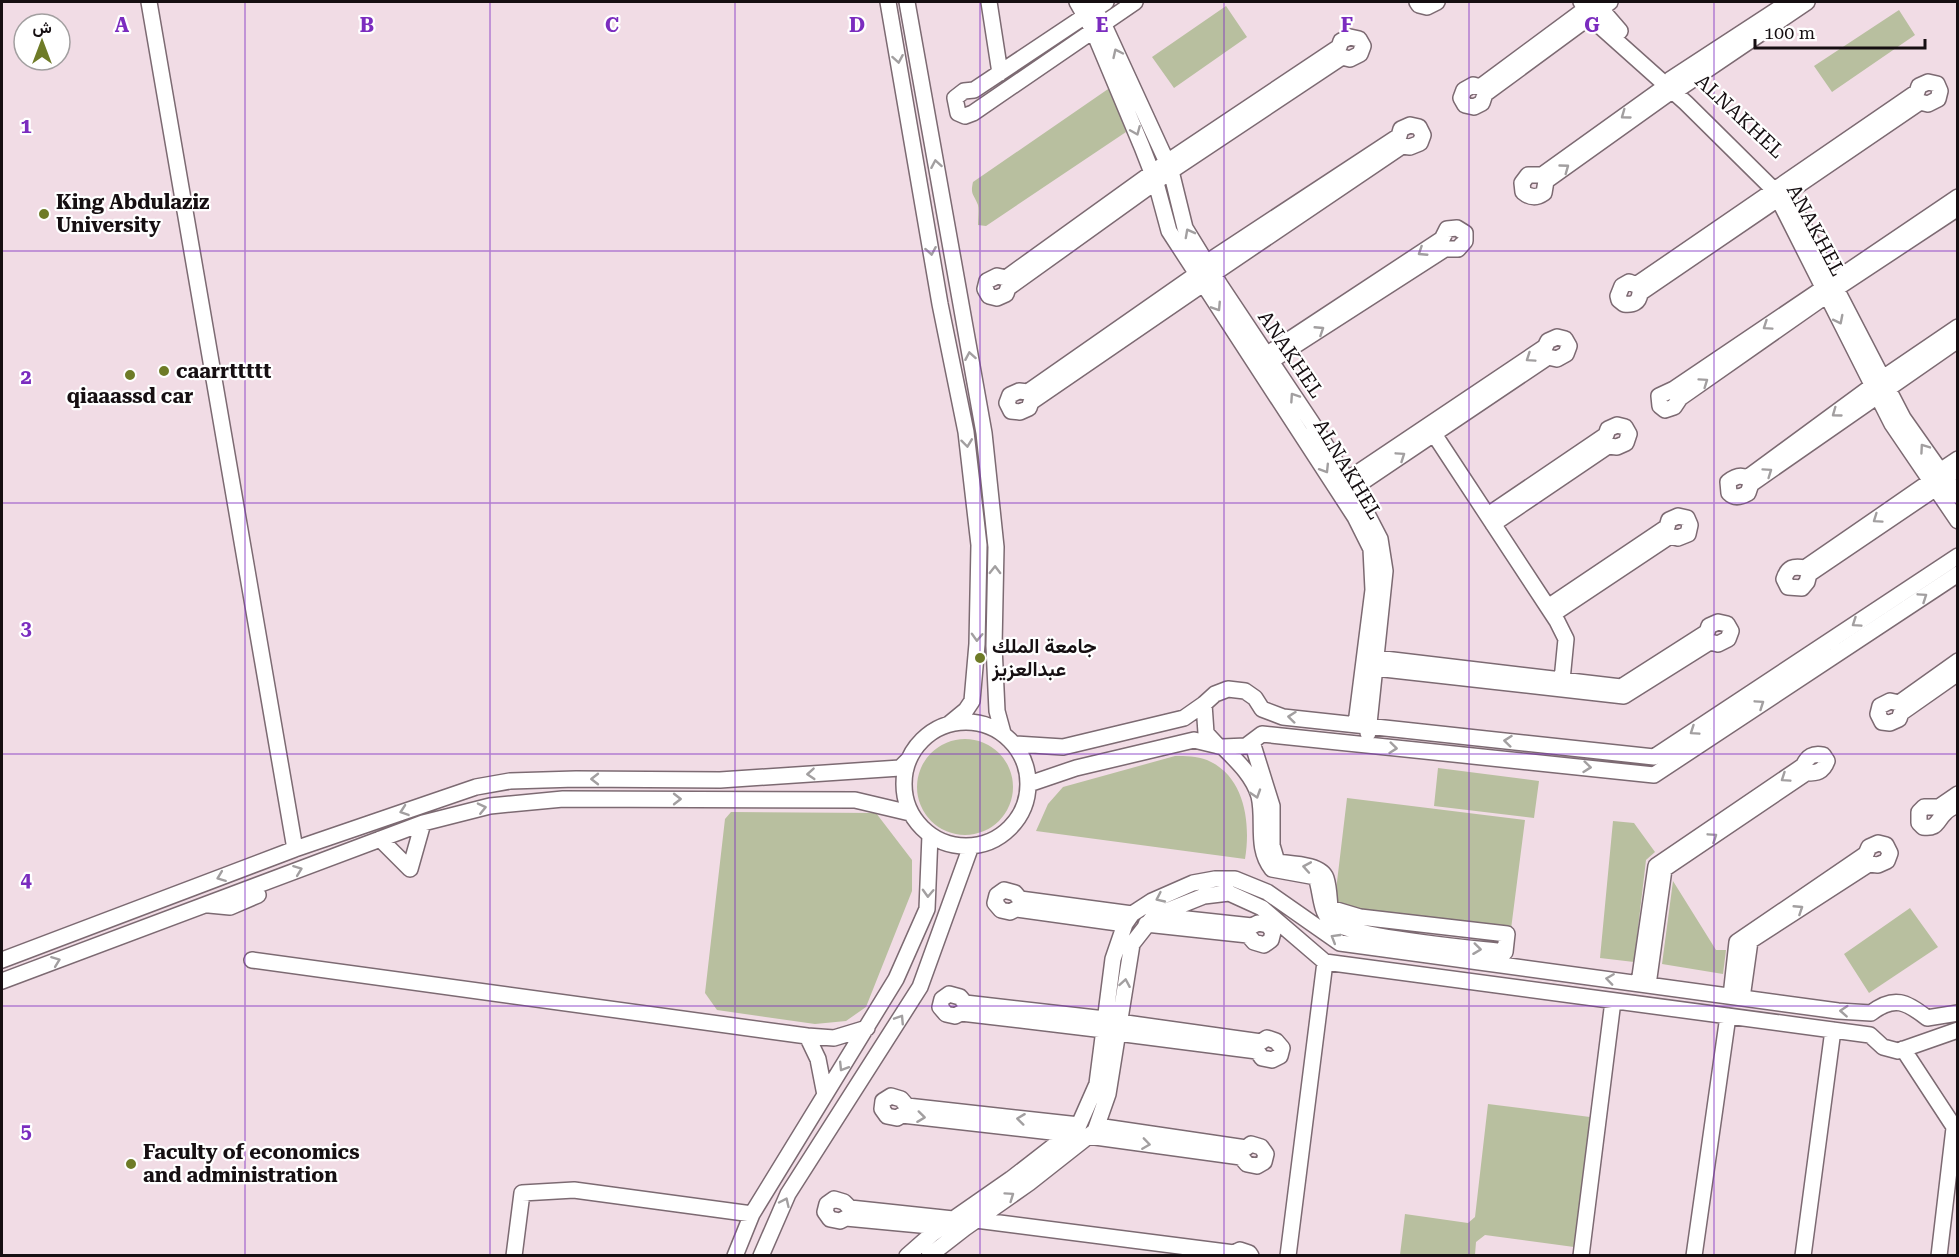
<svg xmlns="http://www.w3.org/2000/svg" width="1959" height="1257" font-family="'Roboto Serif',Vazirmatn,serif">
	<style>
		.green { fill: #b8bf9f }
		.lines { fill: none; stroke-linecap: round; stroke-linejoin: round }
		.minor-casing { stroke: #7c6a72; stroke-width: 18 }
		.minor { stroke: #fff; stroke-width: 15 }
		.oneway { stroke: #a29fa0 }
		.grid { fill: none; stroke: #7b2cbf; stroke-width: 1.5; stroke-opacity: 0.55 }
		.poi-dot { fill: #6e7b27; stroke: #fff; stroke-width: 2 }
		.labels { text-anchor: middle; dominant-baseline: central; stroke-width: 4.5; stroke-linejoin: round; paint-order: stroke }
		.street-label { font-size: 20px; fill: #160f12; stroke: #fff }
		.poi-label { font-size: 20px; font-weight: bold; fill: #160f12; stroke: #fff; text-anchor: start }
		.grid-label { font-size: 20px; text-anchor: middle; font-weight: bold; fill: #7b2cbf; stroke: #fff; stroke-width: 4.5; stroke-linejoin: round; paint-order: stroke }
	</style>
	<rect width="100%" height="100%" fill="#f1dce5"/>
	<!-- green -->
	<path class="green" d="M1226,6L1247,37L1174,88L1152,57Z
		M1899,10L1915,35L1832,92L1814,66Z
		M1111,87L1126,132L986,226L978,225C978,219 979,210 978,205C974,194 970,195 973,182Z
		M917 787a48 48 0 1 1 96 0a48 48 0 1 1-96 0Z
		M1175,756C1185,756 1197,756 1207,760C1245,776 1251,823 1245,859L1036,831L1048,804L1063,787Z
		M1438,768L1539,781L1534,818L1434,806Z
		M1347,798L1525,820L1511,929L1334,907Z
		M731,812L876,813L912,860V891L866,1007L846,1021L815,1024L717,1010L705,993L725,819Z
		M1613,821L1634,823L1655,852L1646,860L1634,962L1600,958Z
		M1673,881L1716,950H1726L1723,974L1662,964Z
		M1910,908L1938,947L1869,993L1844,954Z
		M1488,1104L1590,1117L1574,1247L1485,1235L1476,1242L1475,1255H1400L1405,1214L1468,1223L1475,1217Z"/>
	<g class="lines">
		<!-- minor casing -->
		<g class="minor-casing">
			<path id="minor" d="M149,2L295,849
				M888,2L940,304L966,432L979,545L977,644L972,701L966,710L949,724
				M907,2L984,433L996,547L994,646L997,711L1003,733
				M989,2L1000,73
				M1077,2L1093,30L1142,147L1156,183L1169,231L1355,517L1371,549L1373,590L1356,724
				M1090,2L1103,23L1171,171L1185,228L1220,285L1312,423L1365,510L1380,539L1385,571L1368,733
				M1106,2L974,90L964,91L955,98L958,113L965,116L973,113L1135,2
				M1417,2L1419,5L1427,7L1437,2
				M1581,2L1602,28L1686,103L1774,190L1892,424L1958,521
				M1595,2L1620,31
				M1789,2L1671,79L1666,86L1542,175H1528L1522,183L1523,192C1530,198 1537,198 1544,193L1546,181L1672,91L1680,88L1807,2
				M1592,4L1480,87L1473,85L1464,90L1461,98L1465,105L1474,107L1482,103L1485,94L1610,2
				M1350,37L1359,39L1363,46L1360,54L1350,59L1342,57L1171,171L1008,288L1006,294L997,298L989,296L985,289L987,281L997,276L1006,278L1167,162L1339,47L1341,41Z
				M1928,82L1937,84L1940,91L1938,99L1928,104L1920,102L1640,293C1639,303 1633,305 1624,304L1619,300L1618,296L1622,286L1629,282L1636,285L1917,92L1919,86Z
				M1410,125L1419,127L1423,135L1420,143L1410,147L1402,146L1213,274L1203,284L1031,402L1029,408L1020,412L1011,411L1007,403L1010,395L1019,391L1028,392L1197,274L1206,263L1399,136L1401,129Z
				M1788,196L1903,418L1958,496
				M1958,197L1674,389L1659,396L1660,406L1665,410L1674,407L1680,398L1837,288L1958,208
				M1958,327L1883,378L1747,478C1740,474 1734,477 1728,482L1729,493C1735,499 1741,497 1748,493L1751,484L1958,340
				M1266,355L1442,239L1447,229L1457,228L1465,233V241L1458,249H1445L1271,361
				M1434,434L1557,621L1566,639L1562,680
				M1958,459L1940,471L1931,481L1805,568C1793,566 1788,567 1784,579L1788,587L1802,588L1807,582L1809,574L1936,488L1945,478L1958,469
				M1347,480L1545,347L1548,341L1557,337L1565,339L1569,346L1566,354L1557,359L1548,357L1352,489
				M1488,515L1606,435L1608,429L1617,425L1625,427L1629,434L1626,443L1617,447L1608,446L1493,524
				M1548,607L1667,527L1669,520L1678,516L1687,518L1690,525L1688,534L1678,538L1670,536L1553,614
				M1958,661L1899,703L1890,701L1880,706L1878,714L1882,722L1890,723L1899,719L1901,713L1958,673
				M1375,668L1624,696L1710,642L1718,644L1728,639L1731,631L1727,624L1718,622L1709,626L1707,632L1621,687L1376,658
				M1204,704L1206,733L1218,746
				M904 784a62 62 0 1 1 124 0a62 62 0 1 1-124 0Z
				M1015,744L1063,747L1184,718L1204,704L1215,694L1228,689L1245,691L1255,698L1262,709L1283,717L1654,757L1958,556
				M1223,747C1238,762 1253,776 1259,796C1265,821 1255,848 1272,869L1316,877C1321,890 1320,911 1330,920C1348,938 1473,948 1505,952L1507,934L1360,917L1330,908C1329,898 1329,887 1326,878C1321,864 1291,864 1277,862L1272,845V806L1252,742
				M1029,784L1076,768L1194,740L1223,747L1246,746L1262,734L1654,775L1958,574
				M1958,794L1939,807H1924L1919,812V823L1923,827C1937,829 1936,822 1944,814C1947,810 1953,807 1958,805
				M380,839L410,869L423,823
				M209,905L230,907L258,895
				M1125,924L1016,909L1010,912L1001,910L995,903L997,895L1004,890L1015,893L1020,899L1132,914
				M1146,924L1248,935L1254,942L1264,945L1271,940L1273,932L1268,925L1258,923L1252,926L1159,916
				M2,960L295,849L476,787L510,781L576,779L720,780L900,768L908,760
				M252,960L807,1036
				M2,981L423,823L490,806L563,799L855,800L910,813
				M1639,983L1656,866L1803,766C1808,756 1813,753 1823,755L1827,761C1823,772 1817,773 1806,773L1664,869L1648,985
				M1731,996L1737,942L1866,854L1869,847L1878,843L1886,845L1890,853L1887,861L1878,865L1869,864L1750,941L1742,998
				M1104,1030L961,1013L955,1016L946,1014L940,1007L942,999L949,994L960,997L965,1003L1105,1019
				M1117,1033L1257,1051L1262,1058L1272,1060L1280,1056L1282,1048L1276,1041L1267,1038L1261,1042L1119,1022
				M1903,1049L1958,1133
				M825,1095L818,1059L807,1036L834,1038L867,1028
				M1069,1134L902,1115L897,1118L887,1116L882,1109L883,1101L891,1096L901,1099L907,1106L1079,1125
				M1088,1136L1241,1157L1247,1164L1257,1166L1264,1162L1266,1154L1261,1147L1251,1144L1246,1148L1097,1126
				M976,1220L1234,1253L1240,1250L1249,1253L1251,1256
				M941,1227L846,1218L840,1221L830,1219L825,1212L827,1204L834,1199L844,1202L850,1208L953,1219
				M514,1256L522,1193L574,1190L752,1214
				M735,1256L752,1214L896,979L927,909L930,835
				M761,1256L788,1194L920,987L971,846
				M907,1256L932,1234L1011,1179L1078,1127L1097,1084L1113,959L1125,924L1132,914L1152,901L1193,883L1215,879H1235L1267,892L1340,943L1838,1011L1871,1013C1894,995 1907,1002 1927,1018L1958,1013
				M929,1256L965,1228L1029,1183L1095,1131L1108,1094L1132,944L1154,916L1204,896L1229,893L1262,908L1325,962L1870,1035L1883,1047L1898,1051L1958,1030
				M1288,1256L1325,962
				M1581,1256L1613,1001
				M1694,1256L1728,1016
				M1803,1256L1833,1030
				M1939,1256L1954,1128"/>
		</g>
		<!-- minor -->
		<use href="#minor" class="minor"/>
	</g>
	<!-- one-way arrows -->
	<defs><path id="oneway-chevron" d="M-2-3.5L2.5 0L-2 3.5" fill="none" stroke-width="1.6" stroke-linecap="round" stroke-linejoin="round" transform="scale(1.5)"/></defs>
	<g class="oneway">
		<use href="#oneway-chevron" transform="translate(1117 53) rotate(-115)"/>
		<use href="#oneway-chevron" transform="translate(898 59) rotate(80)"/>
		<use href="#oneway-chevron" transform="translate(1625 115) rotate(144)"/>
		<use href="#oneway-chevron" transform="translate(1136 131) rotate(67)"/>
		<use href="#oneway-chevron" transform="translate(936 164) rotate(-100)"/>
		<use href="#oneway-chevron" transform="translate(1565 168) rotate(-36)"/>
		<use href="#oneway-chevron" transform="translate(1189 233) rotate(-118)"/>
		<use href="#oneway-chevron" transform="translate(931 251) rotate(80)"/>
		<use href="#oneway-chevron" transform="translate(1422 252) rotate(147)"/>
		<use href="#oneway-chevron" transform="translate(1217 307) rotate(57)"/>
		<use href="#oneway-chevron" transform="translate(1839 320) rotate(63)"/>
		<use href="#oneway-chevron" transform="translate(1767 326) rotate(146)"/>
		<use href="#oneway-chevron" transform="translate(1320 330) rotate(-33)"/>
		<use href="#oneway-chevron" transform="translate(970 356) rotate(-100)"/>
		<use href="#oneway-chevron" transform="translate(1530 358) rotate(146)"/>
		<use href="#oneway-chevron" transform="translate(1704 382) rotate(-35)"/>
		<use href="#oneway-chevron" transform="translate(1294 397) rotate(-124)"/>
		<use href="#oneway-chevron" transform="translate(1836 413) rotate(144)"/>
		<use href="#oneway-chevron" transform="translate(967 443) rotate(83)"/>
		<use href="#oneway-chevron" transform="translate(1924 448) rotate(-125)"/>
		<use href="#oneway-chevron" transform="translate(1401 456) rotate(-34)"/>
		<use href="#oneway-chevron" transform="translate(1325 469) rotate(58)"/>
		<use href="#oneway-chevron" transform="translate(1768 472) rotate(-35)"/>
		<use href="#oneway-chevron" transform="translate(1877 519) rotate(145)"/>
		<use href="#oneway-chevron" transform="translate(995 570) rotate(-89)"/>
		<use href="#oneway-chevron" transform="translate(1923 597) rotate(-34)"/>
		<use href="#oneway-chevron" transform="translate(1856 623) rotate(146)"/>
		<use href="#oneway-chevron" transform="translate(977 637) rotate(92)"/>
		<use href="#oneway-chevron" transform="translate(1760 704) rotate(-34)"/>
		<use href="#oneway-chevron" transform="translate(1292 717) rotate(-174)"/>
		<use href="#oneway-chevron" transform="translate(1694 731) rotate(146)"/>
		<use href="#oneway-chevron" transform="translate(1508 741) rotate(-174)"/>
		<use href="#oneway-chevron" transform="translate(1393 748) rotate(6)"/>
		<use href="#oneway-chevron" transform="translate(1587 767) rotate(6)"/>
		<use href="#oneway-chevron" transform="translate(811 774) rotate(176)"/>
		<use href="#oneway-chevron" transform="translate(1785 778) rotate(146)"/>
		<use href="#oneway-chevron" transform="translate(595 779) rotate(-180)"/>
		<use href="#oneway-chevron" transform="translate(1256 794) rotate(72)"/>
		<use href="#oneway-chevron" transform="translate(677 799)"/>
		<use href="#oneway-chevron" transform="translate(482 808) rotate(-13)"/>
		<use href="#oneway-chevron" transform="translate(404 811) rotate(161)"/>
		<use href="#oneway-chevron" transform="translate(1713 837) rotate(-34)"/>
		<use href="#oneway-chevron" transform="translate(1307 867) rotate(-170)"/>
		<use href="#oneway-chevron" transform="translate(298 870) rotate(-21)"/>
		<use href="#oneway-chevron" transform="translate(221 877) rotate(159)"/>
		<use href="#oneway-chevron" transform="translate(928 893) rotate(92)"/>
		<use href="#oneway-chevron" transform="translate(1160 898) rotate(155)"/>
		<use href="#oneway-chevron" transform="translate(1799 909) rotate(-33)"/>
		<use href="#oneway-chevron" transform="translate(1335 938) rotate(-149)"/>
		<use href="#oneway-chevron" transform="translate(1477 949) rotate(7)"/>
		<use href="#oneway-chevron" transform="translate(56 961) rotate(-21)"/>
		<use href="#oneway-chevron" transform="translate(1610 979) rotate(-172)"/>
		<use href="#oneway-chevron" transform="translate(1125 983) rotate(-80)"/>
		<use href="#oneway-chevron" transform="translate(1844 1011) rotate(-176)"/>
		<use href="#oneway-chevron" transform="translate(900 1019) rotate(-57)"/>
		<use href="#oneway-chevron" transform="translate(843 1067) rotate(122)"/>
		<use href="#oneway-chevron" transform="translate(921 1117) rotate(7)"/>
		<use href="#oneway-chevron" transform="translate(1021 1119) rotate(-173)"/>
		<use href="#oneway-chevron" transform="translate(1146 1144) rotate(8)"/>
		<use href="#oneway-chevron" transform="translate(1010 1196) rotate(-35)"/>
		<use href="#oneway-chevron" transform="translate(785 1202) rotate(-65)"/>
	</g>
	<!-- grid -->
	<path class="grid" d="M245,2V1256M490,2V1256M735,2V1256M980,2V1256M1224,2V1256M1469,2V1256M1714,2V1256M2,251H1958M2,503H1958M2,754H1958M2,1006H1958"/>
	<!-- markers -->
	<g class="poi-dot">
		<circle cx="44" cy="214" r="6"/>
		<circle cx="164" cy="371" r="6"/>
		<circle cx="130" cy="375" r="6"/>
		<circle cx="980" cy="658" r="6"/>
		<circle cx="131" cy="1164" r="6"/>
	</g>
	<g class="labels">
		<!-- street labels -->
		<g class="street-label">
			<text transform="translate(1740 116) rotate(43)">ALNAKHEL</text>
			<text transform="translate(1816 230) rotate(62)">ANAKHEL</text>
			<text transform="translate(1291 354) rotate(56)">ANAKHEL</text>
			<text transform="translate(1348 469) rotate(59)">ALNAKHEL</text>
		</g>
		<!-- poi labels -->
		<g class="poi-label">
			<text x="56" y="202">King Abdulaziz<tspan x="56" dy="23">University</tspan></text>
			<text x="176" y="371">caarrttttt</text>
			<text x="130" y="396" text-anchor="middle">qiaaassd car</text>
			<text x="992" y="646">جامعة الملك<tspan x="992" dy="23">عبدالعزيز</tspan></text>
			<text x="143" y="1152">Faculty of economics<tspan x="143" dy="23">and administration</tspan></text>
		</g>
	</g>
	<g class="grid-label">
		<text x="122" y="32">A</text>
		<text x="367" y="32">B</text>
		<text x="612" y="32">C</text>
		<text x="857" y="32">D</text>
		<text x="1102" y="32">E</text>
		<text x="1347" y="32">F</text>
		<text x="1592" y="32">G</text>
		<text x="26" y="133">1</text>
		<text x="26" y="384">2</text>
		<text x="26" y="635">3</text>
		<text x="26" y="887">4</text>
		<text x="26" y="1138">5</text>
	</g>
	<!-- border -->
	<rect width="1959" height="1257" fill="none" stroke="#160f12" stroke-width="6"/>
	<!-- north arrow -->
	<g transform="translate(42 42)"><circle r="28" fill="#ffffff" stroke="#a29fa0" stroke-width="1.5"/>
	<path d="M0-4.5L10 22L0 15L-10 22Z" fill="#6e7b27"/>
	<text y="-9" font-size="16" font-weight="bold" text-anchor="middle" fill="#160f12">ش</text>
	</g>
	<!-- scale -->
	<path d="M1755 39v9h170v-9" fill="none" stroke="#160f12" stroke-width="3"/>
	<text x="1764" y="39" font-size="18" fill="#160f12" stroke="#ffffff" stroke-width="4.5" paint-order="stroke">100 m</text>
</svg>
